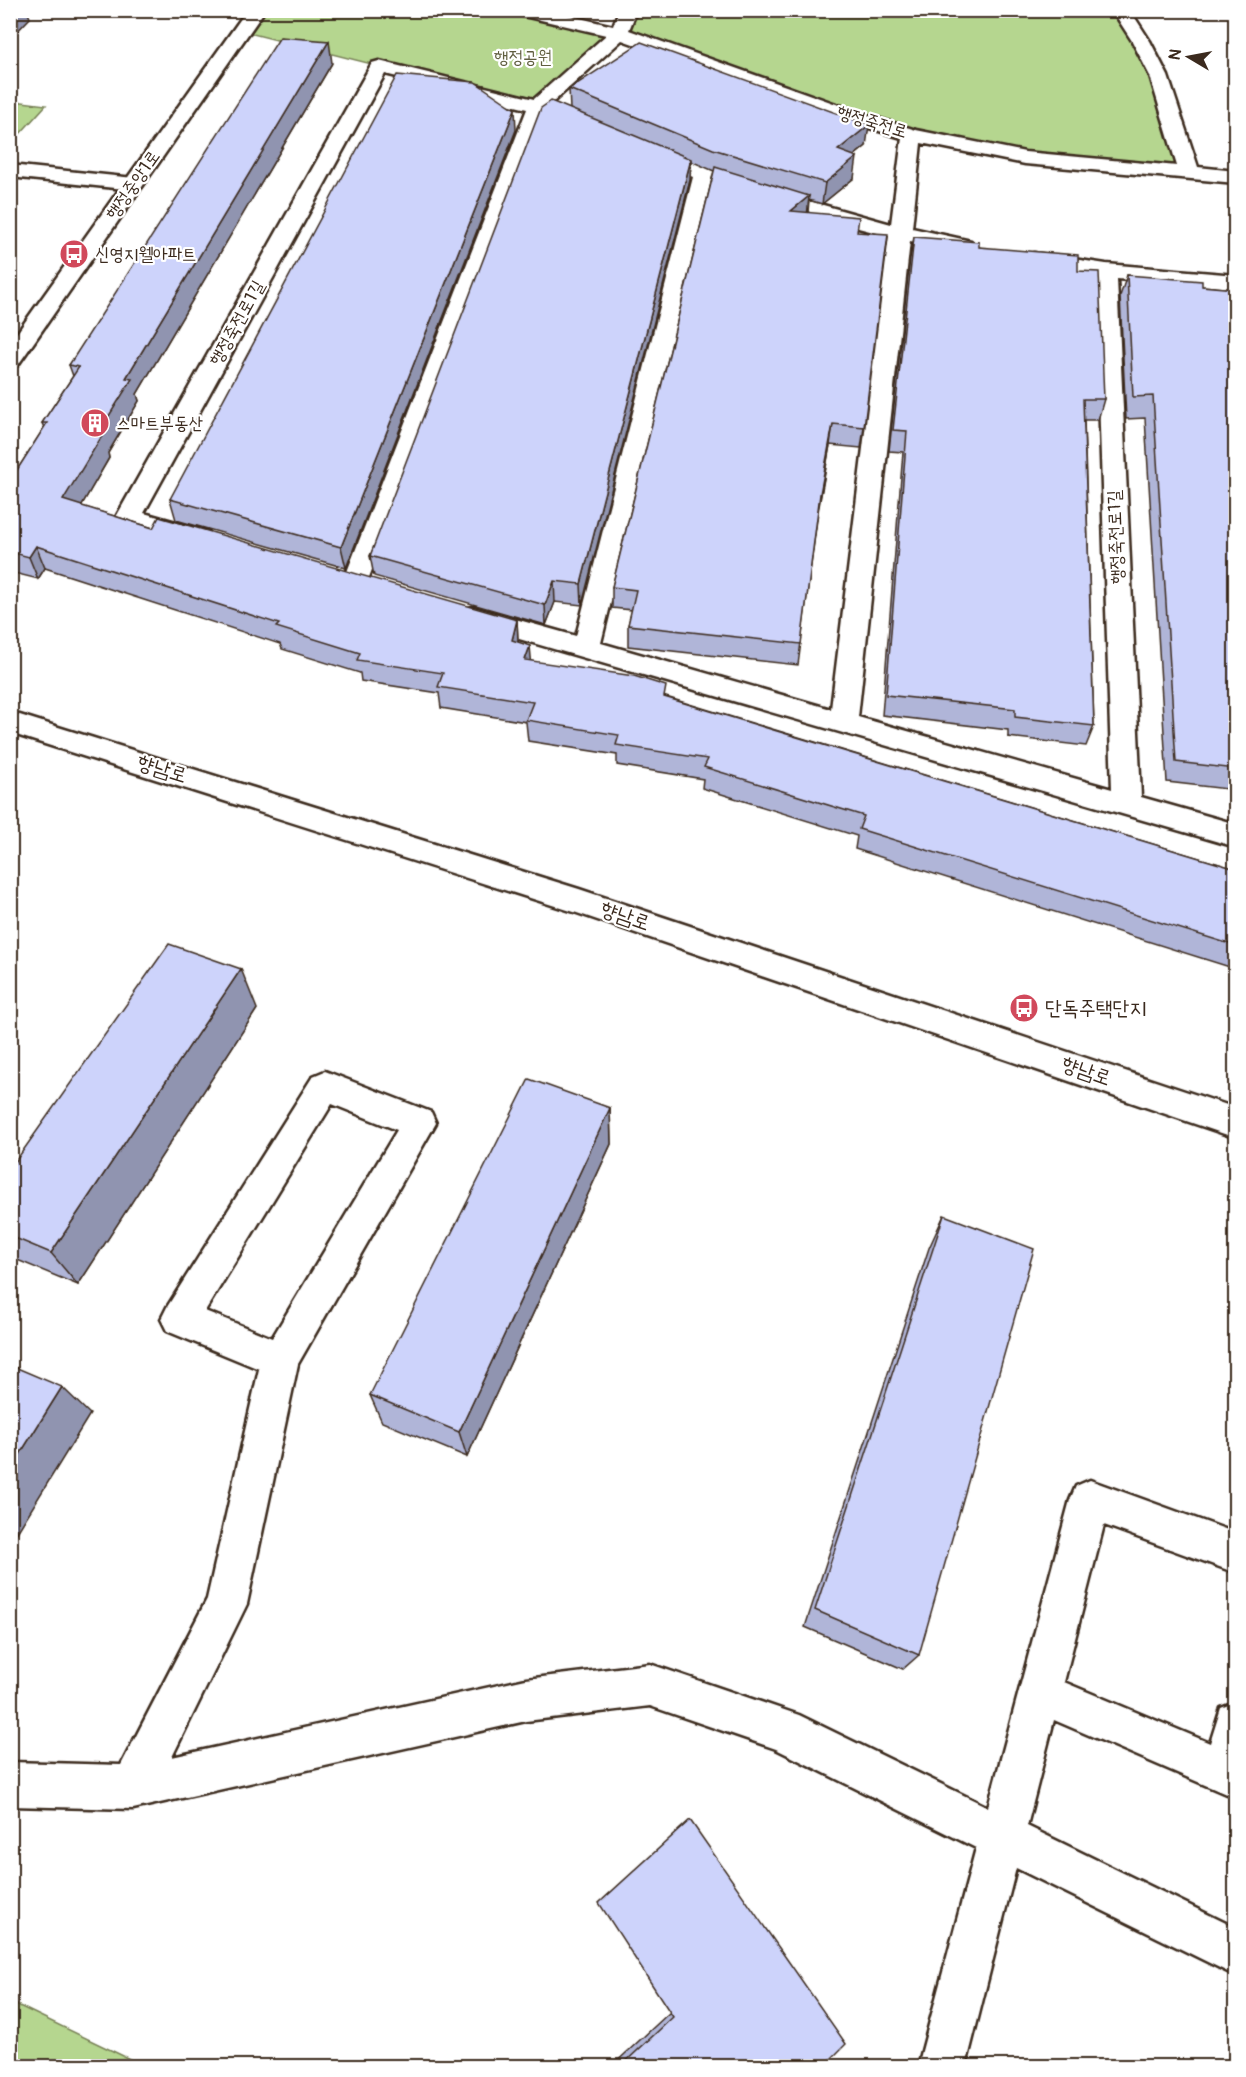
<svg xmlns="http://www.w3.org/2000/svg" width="1246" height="2077" font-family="Pangolin,'Poor Story',sans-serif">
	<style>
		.green { fill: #b5d68f; stroke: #788056; stroke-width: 1.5 }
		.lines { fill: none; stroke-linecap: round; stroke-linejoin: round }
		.minor-casing { stroke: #3b2a1e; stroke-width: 5 }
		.tertiary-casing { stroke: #3b2a1e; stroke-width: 5 }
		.minor { fill: #fff; fill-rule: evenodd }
		.tertiary { fill: #fff; fill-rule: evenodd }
		.wall { fill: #b0b5d8; stroke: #3b2a1e; stroke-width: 1.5 }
		.shaded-wall { fill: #9094b0; stroke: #3b2a1e; stroke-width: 1.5 }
		.building { fill: #cdd3fb; stroke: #3b2a1e; stroke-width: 1.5 }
		.labels { text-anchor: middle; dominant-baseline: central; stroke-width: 4.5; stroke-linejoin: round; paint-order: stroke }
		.far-park-label { font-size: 18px; fill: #605e40; stroke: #fff }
		.far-street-label { font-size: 18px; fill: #3b2a1e; stroke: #fff }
		.far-poi-label { font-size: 18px; fill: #3b2a1e; stroke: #fff; text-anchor: start }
		.street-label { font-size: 21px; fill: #3b2a1e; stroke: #fff }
		.poi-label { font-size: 21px; fill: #3b2a1e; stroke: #fff; text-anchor: start }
	</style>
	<rect width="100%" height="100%" fill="#fff"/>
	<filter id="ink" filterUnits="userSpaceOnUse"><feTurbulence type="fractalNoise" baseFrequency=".0167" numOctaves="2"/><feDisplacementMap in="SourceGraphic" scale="12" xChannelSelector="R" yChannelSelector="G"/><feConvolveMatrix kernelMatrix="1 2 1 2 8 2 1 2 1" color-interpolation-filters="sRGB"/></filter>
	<g filter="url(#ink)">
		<!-- green -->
		<path class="green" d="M256,10L521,11L619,33L628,10L1121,11L1141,41L1190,173L1084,165L912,135L619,33L538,106L241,31Z
			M14,101L46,105L18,136L11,135V104Z
			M11,2002L144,2066H11Z"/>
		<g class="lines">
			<!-- minor casing -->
			<g class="minor-casing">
				<path id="minor" d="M512,10H546L613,26L619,10H637L629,30L867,115L916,130L1025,152L1177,166L1150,76L1132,41L1112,10H1130L1150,41L1168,76L1198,167L1236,171V183L1025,164L921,143L912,228L971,241L974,246L971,251L963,252L910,241L858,717L1112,789L1095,276L1034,267L1026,265L1023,260L1026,255L1034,253L1106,264L1236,275V289L1117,279L1141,797L1236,824V847L464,623L460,616L464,609L473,607L576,636L693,177L644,157L641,153L644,149H658L773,191L891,224L902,138L853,123L622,40L551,104L588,120L591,124L588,128H574L544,116L365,588L356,591L347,588L343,582L527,109L385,74L144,513L208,531L212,537L208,543L199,545L120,523L116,517L372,63L379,61L534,99L606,35L515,14ZM712,184L797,212L889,236L831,709L601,643Z
					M10,165L134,178L141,180L144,184L141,188L134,190L10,177Z
					M325,1071L431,1112L436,1123L298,1364L247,1604L172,1757L526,1679L650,1664L799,1715L988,1807L1070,1500L1076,1486L1090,1480L1236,1533V1573L1104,1525L1064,1682L1210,1743L1221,1708L1236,1702V1790L1226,1794L1054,1720L1027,1826L1236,1928V1976L1016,1868L966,2066H918L976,1848L776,1749L650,1706L526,1721L133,1809L10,1806V1762L121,1765L207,1599L259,1369L167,1331L161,1319L167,1307L313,1076ZM332,1104L397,1130L272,1338L205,1311Z"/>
			</g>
			<!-- tertiary casing -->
			<g class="tertiary-casing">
				<path id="tertiary" d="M247,10H265L18,365L10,367V343Z
					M10,712L579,889L1236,1108V1138L574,912L10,733Z"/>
			</g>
			<!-- minor -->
			<use href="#minor" class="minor"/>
			<!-- tertiary -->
			<use href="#tertiary" class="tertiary"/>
		</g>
		<!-- wall -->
		<path class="wall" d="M332,63L137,394L139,401L108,453L109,458L81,506L153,528L517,620L518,642L531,661L666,697L1236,869V969L855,849L857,836L702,788L703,779L617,765V755L528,741L526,722L441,708L439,693L361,681L360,673L282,649L280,644L45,568L38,579L10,572V481L44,428L42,423L73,376L69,365Z
			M569,89L866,146L854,156V178L822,204L809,200L808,212L857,232L864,427L861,448L830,445L818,512L798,665L628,646V625L632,610L612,608V587L714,171L691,161L690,180L582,605L555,602L546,625L374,576L370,556L570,109Z
			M516,130L346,568L176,520L170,499Z
			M914,237L979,247L1078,271L1104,399L1098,420H1084L1094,726L1086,746L1008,737V730L882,715L903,452L889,451L910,258Z
			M1127,275L1202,286L1236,289V790L1167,782L1145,418L1126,419L1120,296Z
			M257,1009L78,1285L10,1257V1169Z
			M610,1108L611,1144L467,1457L382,1422L370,1395Z
			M944,1215L919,1655L903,1669L805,1627L929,1248Z
			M670,2012L823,2067H611Z"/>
		<!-- shaded-wall -->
		<path class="shaded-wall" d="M10,10H27L30,18L10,39Z
			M329,41L332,63L137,394L139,401L108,453L109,458L72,522L63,500L97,435L126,378Z
			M515,109L516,130L346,568L341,547Z
			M869,125L866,146L835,171L838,150Z
			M857,157L854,178L822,204L825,183Z
			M691,159L690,180L582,605L581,584Z
			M809,196L807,217L791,211Z
			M833,424L830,445L817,515L820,494Z
			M36,546L45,568L38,579L29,557Z
			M554,581L555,602L546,625L545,605Z
			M517,620L518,641L514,662L512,640Z
			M530,646L532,667L525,660Z
			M241,969L257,1009L78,1285L51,1253Z
			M610,1108L611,1144L467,1457L459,1432Z
			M62,1387L90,1414L10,1544V1470Z"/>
		<!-- building -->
		<path class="building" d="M280,37L329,41L126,378L132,379L97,435L102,436L63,500L153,528L159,517L517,620L512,640L530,646L525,660L634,676L666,686L664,697L1236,869V946L859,829L864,816L704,767L708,759L616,745L619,735L526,720L533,702L438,687L443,673L357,660L360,653L276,627L279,624L36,546L29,557L10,552V481L47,423H42L79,367L69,365Z
			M641,42L869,125L838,150L857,157L825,183L713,149L569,89Z
			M397,75L475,82L515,109L341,547L170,499Z
			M551,101L691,159L581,584L554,581L545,605L370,556L541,108Z
			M715,167L809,196L791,211L859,217L857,232L888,234L864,427L833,424L820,494L801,644L628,625L636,590L612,587Z
			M914,237L979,242V247L1078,255V271L1099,272L1104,399H1083L1094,726L1015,717V709L886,695L907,431L893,430Z
			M1127,275L1202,281V286L1236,289V769L1176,762L1153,396L1133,397Z
			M169,944L241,969L51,1253L10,1236V1169Z
			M529,1079L610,1108L459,1432L370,1395Z
			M944,1215L1034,1249L919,1655L815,1610Z
			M10,1365L62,1387L10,1470Z
			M690,1820L846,2044L823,2067H620L673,2017L599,1903Z"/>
	</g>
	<!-- icons -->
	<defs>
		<g id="bus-disc" transform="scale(1.5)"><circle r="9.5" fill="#d1495b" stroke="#fff"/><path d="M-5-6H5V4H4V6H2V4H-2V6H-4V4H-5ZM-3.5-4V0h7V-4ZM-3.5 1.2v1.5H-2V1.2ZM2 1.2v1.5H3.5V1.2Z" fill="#fff"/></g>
		<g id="building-disc" transform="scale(1.5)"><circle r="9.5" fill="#d1495b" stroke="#fff"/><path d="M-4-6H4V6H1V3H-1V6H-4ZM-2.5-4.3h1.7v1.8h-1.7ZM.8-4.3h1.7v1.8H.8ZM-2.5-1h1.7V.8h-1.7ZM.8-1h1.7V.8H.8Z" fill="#fff"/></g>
	</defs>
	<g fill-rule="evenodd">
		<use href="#bus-disc" x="74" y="254"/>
		<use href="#building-disc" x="95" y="423"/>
		<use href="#bus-disc" x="1024" y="1008"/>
	</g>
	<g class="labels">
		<!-- far-park labels -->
		<g class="far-park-label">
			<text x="523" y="57">행정공원</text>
		</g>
		<!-- far-street labels -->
		<g class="far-street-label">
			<text transform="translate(872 122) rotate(17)">행정죽전로</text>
			<text transform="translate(133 185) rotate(-55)">행정중앙1로</text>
			<text transform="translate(237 323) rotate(-61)">행정죽전로1길</text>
			<text transform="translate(1116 537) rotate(-92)">행정죽전로1길</text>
		</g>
		<!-- far-poi labels -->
		<g class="far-poi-label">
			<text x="95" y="254">신영지웰아파트</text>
			<text x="116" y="423">스마트부동산</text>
		</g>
		<!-- street labels -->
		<g class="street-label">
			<text transform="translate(162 769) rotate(17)">향남로</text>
			<text transform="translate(625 916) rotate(19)">향남로</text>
			<text transform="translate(1086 1071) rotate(19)">향남로</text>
		</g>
		<!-- poi labels -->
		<g class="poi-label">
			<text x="1045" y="1008">단독주택단지</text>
		</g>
	</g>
	<!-- margin -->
	<rect width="1246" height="2077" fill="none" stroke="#fff" stroke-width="36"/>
	<rect x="18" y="18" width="1210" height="2041" fill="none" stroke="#3b2a1e" stroke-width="2" filter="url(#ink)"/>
	<!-- north arrow -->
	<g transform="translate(1189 57) rotate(280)" stroke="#ffffff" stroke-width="4.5" paint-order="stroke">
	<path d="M0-4.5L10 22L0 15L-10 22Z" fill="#3b2a1e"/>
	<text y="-9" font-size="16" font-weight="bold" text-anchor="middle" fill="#3b2a1e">N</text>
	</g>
</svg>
